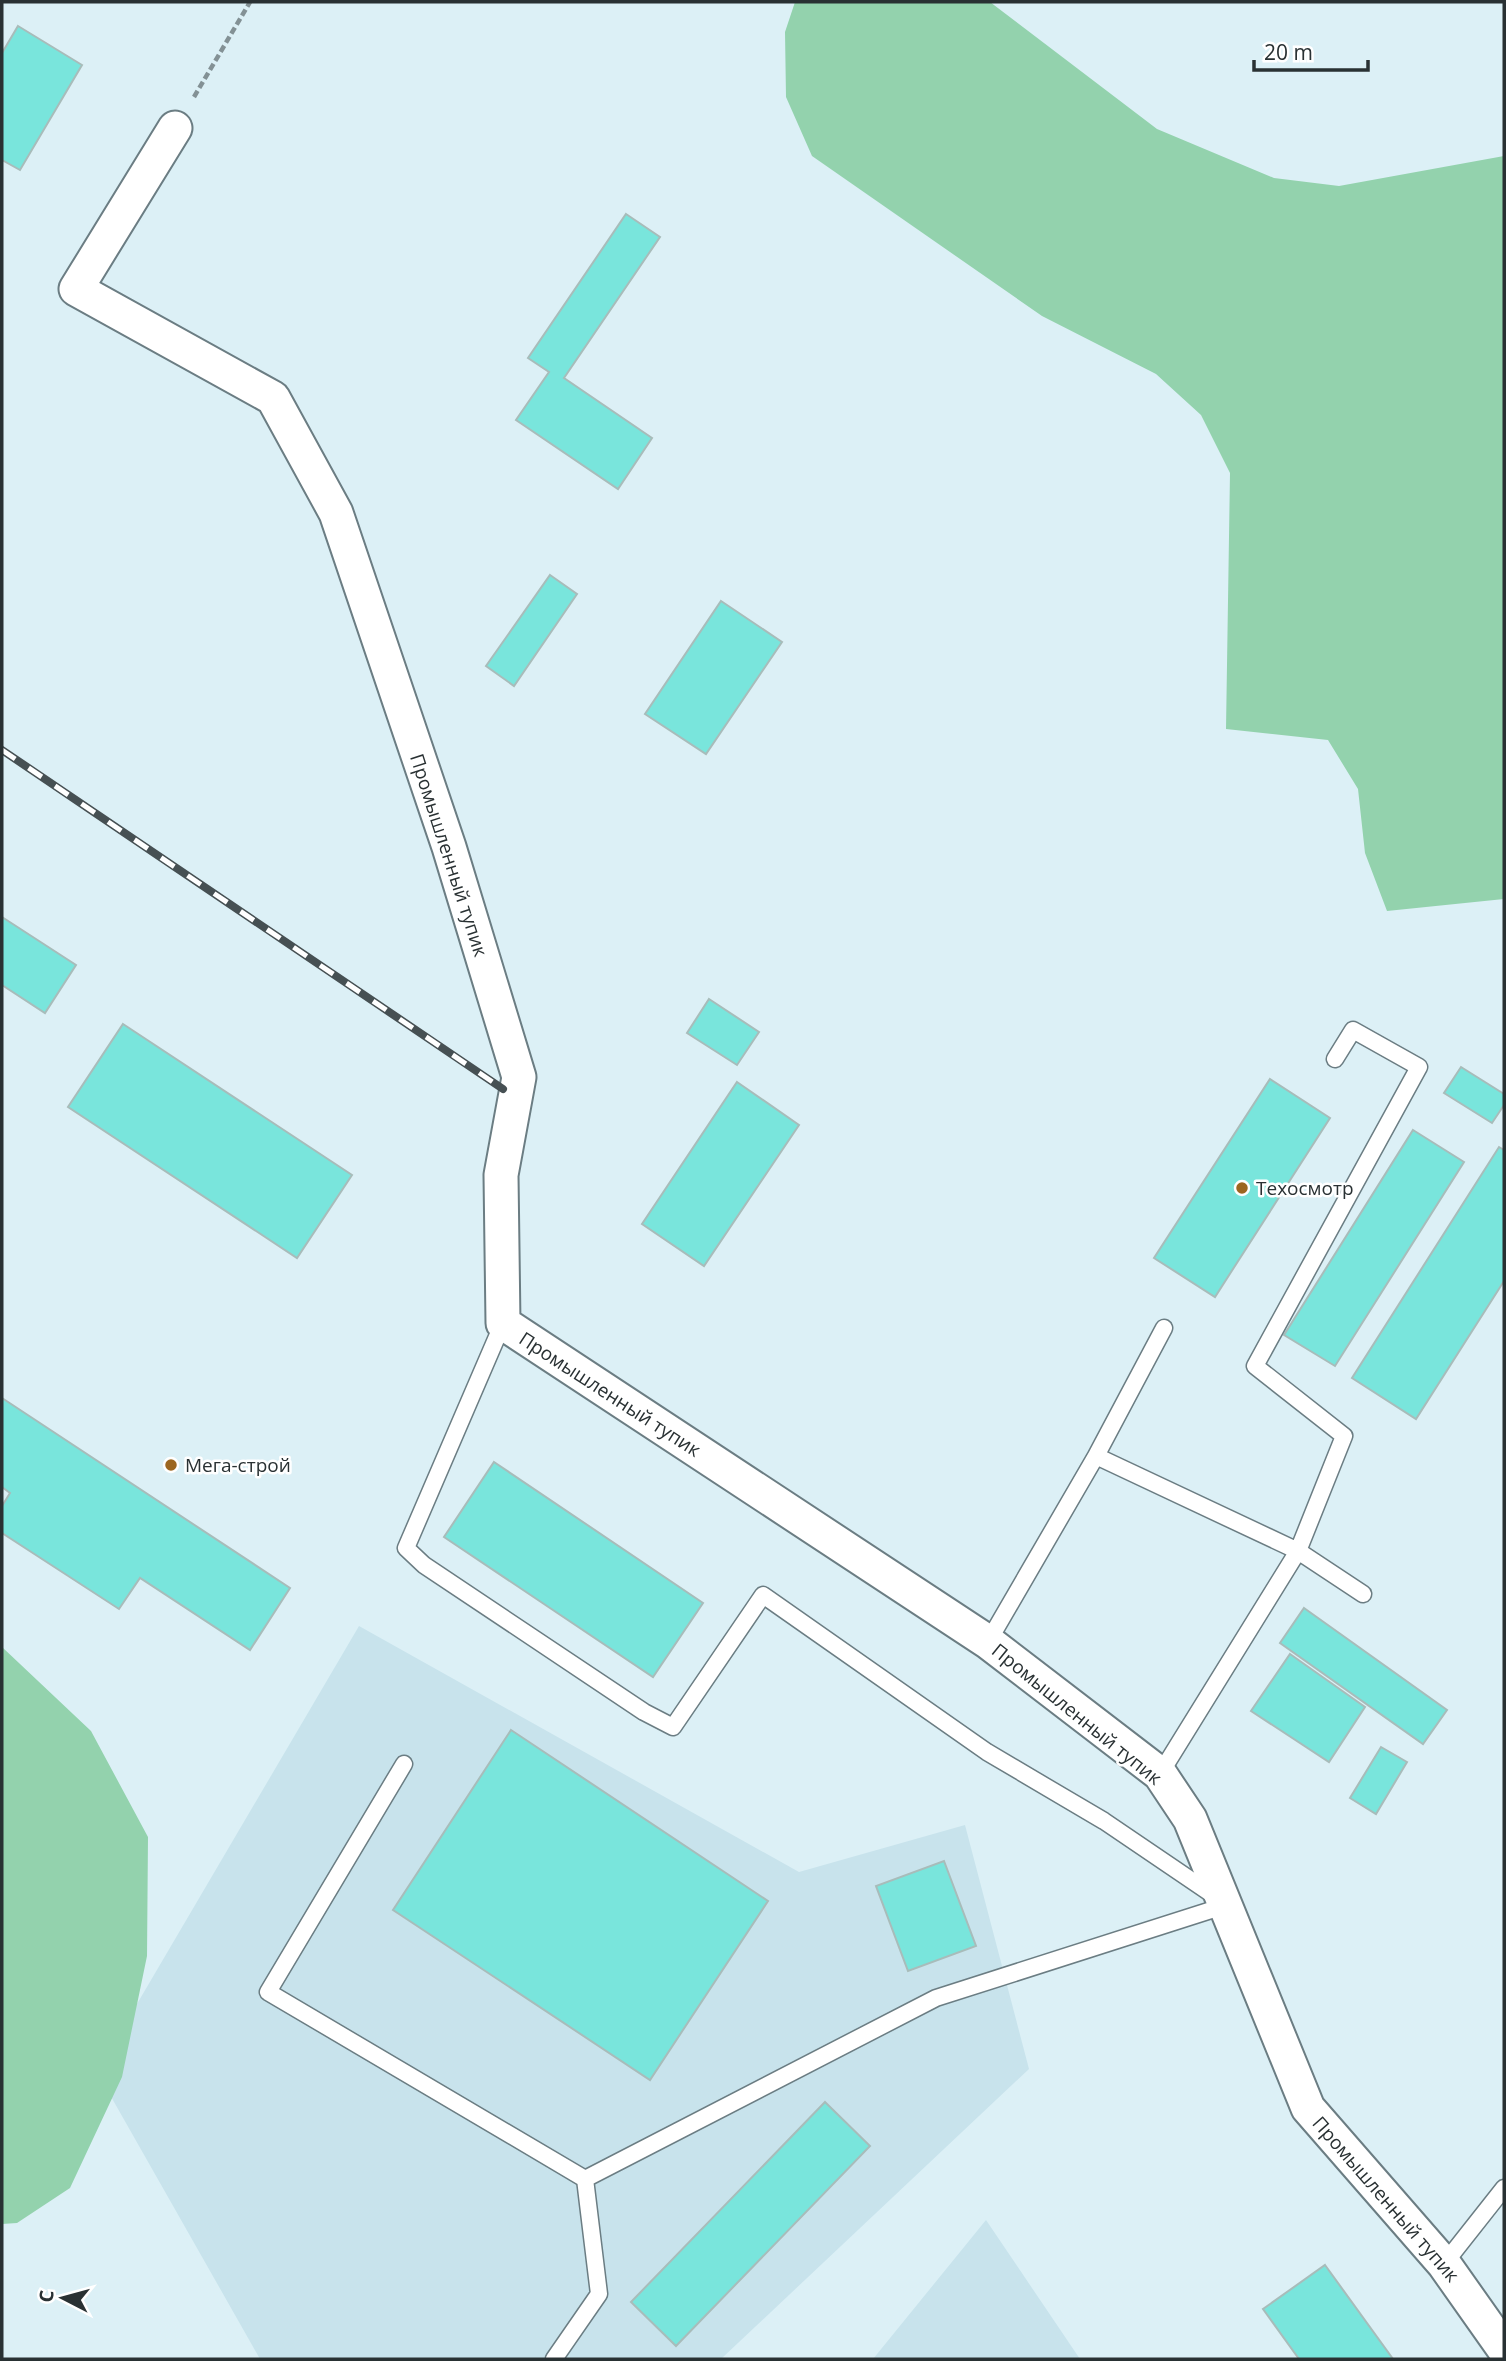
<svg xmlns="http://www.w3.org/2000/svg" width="1506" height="2361" font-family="'Open Sans',sans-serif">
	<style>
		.built { fill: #c8e3ec }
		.green { fill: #93d2ad }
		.building { fill: #79e5dc; stroke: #a8bcba; stroke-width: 2 }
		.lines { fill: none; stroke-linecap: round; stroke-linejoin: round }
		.service-casing { stroke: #6b7d83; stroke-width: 19 }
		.minor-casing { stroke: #6b7d83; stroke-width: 37 }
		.path { stroke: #839195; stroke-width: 4.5; stroke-dasharray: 7 3.5; stroke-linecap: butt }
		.service { stroke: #fff; stroke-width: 16 }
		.minor { stroke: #fff; stroke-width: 33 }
		.rail-casing { stroke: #465053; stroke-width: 8 }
		.rail { stroke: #fff; stroke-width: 5; stroke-dasharray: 16; stroke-linecap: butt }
		.poi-dot { fill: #9c6620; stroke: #fff; stroke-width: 2.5 }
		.labels { text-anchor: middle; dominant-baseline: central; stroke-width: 5; stroke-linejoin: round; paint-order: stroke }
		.street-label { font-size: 19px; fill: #293133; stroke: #fff }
		.poi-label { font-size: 19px; fill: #293133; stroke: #fff; text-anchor: start }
	</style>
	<rect width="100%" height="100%" fill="#dcf0f6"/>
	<!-- built -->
	<path class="built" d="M359,1626L799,1872L965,1825L1029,2069L721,2359H260L97,2072Z
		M986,2220L1080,2359H873Z"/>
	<!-- green -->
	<path class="green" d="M795,2H990L1157,129L1274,178L1339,186L1504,156V899L1387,911L1365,853L1358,789L1328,740L1226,729L1230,473L1201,415L1156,374L1042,316L812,156L786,97L785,32Z
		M2,1647L91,1731L148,1837L147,1956L122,2077L70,2188L17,2223L2,2224Z"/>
	<!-- building -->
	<path class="building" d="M18,26L82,65L20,170L2,160V53Z
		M626,214L660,237L564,378L652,438L618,489L516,420L549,372L528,358Z
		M550,575L577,594L514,686L486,666Z
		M721,601L782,642L706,754L645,714Z
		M2,917L76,965L45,1013L2,985Z
		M709,999L759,1032L737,1065L687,1033Z
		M123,1024L352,1175L297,1258L68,1107Z
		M1461,1067L1504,1094V1105L1492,1123L1444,1093Z
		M1270,1079L1330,1118L1215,1297L1154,1258Z
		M737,1082L799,1125L704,1266L642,1224Z
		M1413,1130L1464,1162L1335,1366L1284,1335Z
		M1499,1147L1504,1150V1281L1416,1419L1352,1378Z
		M2,1398L290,1588L250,1650L140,1578L119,1609L2,1533V1506L10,1493L2,1487Z
		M494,1462L703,1603L653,1677L444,1537Z
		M1304,1608L1447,1710L1423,1744L1280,1643Z
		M1290,1654L1365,1707L1329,1762L1251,1711Z
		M511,1730L768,1901L650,2080L393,1910Z
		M1381,1747L1407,1762L1376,1814L1350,1798Z
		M944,1861L976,1946L908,1971L876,1886Z
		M825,2102L870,2146L676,2346L631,2302Z
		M1325,2265L1393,2359H1299L1263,2309Z"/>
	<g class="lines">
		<!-- service casing -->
		<g class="service-casing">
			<path id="service" d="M503,1323L406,1548L424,1565L644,1712L673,1727L763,1595L987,1752L1104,1821L1216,1897
				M1164,1328L1096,1456L1298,1551L1344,1436L1255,1366L1419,1067L1353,1030L1335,1059
				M988,1642L1096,1456
				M404,1764L268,1992L585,2179L936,1998L1227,1905
				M1160,1774L1298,1551L1363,1594
				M1444,2264L1504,2188
				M554,2359L599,2294L585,2179"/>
		</g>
		<!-- minor casing -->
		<g class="minor-casing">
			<path id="minor" d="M175,128L76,289L273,398L336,513L449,847L519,1077L501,1175L503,1323L988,1642L1160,1774L1190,1819L1308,2108L1444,2264L1504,2349"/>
		</g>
		<!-- path -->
		<path class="path" d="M194,97L250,2"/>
		<!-- service -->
		<use href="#service" class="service"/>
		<!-- minor -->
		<use href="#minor" class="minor"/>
		<!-- rail casing -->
		<g class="rail-casing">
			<path id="rail" d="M2,750L503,1089"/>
		</g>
		<!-- rail -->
		<use href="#rail" class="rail"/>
	</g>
	<!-- markers -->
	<g class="poi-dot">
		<circle cx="1242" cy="1188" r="7"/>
		<circle cx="171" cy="1465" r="7"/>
	</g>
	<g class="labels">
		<!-- street labels -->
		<g class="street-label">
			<text transform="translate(449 855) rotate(72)">Промышленный тупик</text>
			<text transform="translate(610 1394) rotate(33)">Промышленный тупик</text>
			<text transform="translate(1077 1714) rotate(39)">Промышленный тупик</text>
			<text transform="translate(1386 2199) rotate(49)">Промышленный тупик</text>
		</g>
		<!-- poi labels -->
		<g class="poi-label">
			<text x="1256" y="1188">Техосмотр</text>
			<text x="185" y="1465">Мега-строй</text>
		</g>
	</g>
	<!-- border -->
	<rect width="1506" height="2361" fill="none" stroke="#293133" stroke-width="7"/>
	<!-- north arrow -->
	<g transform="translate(63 2298) rotate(276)" stroke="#ffffff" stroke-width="5" paint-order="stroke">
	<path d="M0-5L12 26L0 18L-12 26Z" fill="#293133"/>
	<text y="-10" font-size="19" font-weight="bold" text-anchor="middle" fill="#293133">С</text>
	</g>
	<!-- scale -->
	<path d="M1254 60v10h114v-10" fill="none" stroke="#293133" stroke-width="3.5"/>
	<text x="1264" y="60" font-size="21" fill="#293133" stroke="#ffffff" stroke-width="5" paint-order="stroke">20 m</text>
</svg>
